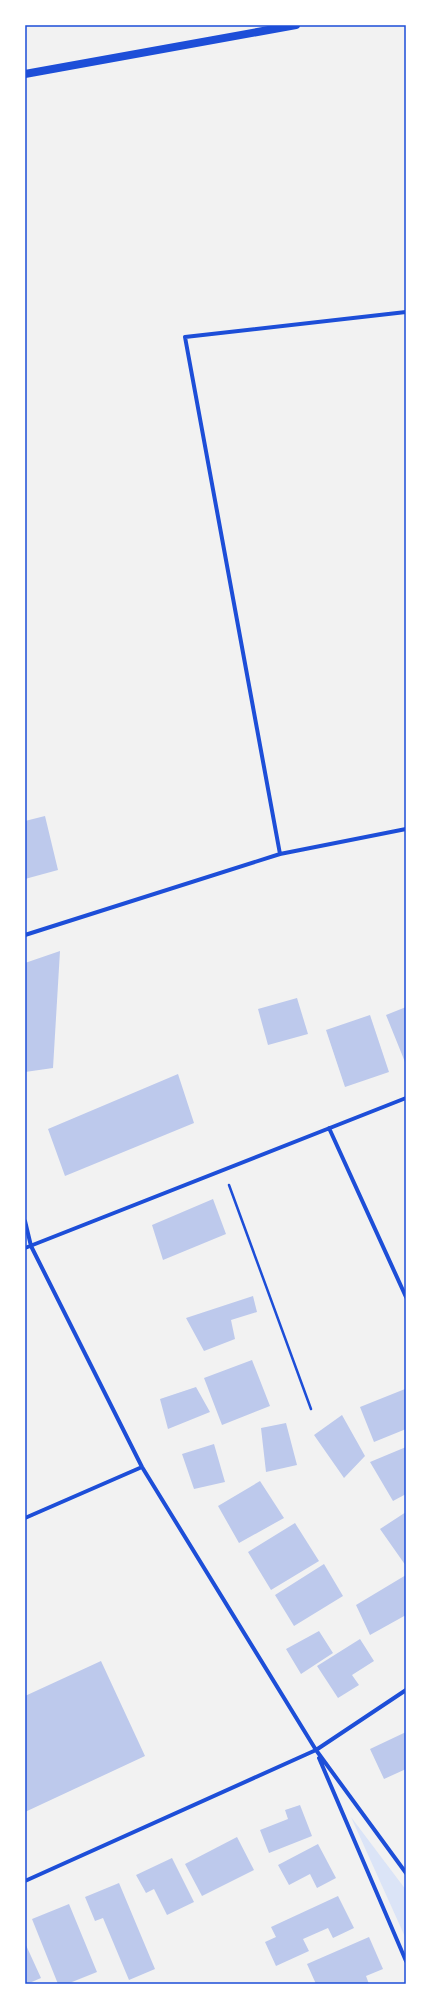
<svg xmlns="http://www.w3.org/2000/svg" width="431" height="2009" font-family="Rubik,sans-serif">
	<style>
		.green { fill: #dbe4f7 }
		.building { fill: #bdc9ec }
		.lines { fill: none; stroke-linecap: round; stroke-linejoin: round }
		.path { stroke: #1d4ed8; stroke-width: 2.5 }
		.minor { stroke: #1d4ed8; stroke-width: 4 }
		.secondary { stroke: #1d4ed8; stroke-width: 8 }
		.neatline { fill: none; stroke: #1d4ed8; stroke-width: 1.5 }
	</style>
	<rect width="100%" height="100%" fill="#f2f2f2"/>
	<!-- green -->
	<path class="green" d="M351,1817L406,1890V1939Z"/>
	<!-- building -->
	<path class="building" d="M45,816L58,870L25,879V821Z
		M60,951L53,1068L25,1072V963Z
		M297,998L308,1034L268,1045L258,1009Z
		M406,1007V1062H405L386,1015Z
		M370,1015L389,1072L345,1087L326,1030Z
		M178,1074L194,1123L65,1176L48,1129Z
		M213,1199L226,1234L163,1260L152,1225Z
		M253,1296L257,1312L231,1320L235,1339L204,1351L186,1318Z
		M252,1360L270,1406L222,1425L204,1378Z
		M196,1387L210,1412L168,1429L160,1399Z
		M405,1389L406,1429L374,1442L360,1407Z
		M342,1415L365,1456L344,1478L314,1435Z
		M286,1423L297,1465L266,1472L261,1428Z
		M214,1444L225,1482L194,1489L182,1454Z
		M406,1447V1494L393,1501L370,1462Z
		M260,1481L284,1518L239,1543L218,1506Z
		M406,1512V1566L380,1529Z
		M295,1523L319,1561L271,1590L248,1552Z
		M324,1564L343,1596L294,1626L275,1595Z
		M406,1575V1615L370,1635L356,1605Z
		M319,1631L333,1653L301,1674L286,1649Z
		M360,1639L374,1661L352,1675L359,1685L338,1698L317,1666Z
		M101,1661L145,1756L25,1812V1696Z
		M406,1732V1769L384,1779L370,1749Z
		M300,1805L312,1836L269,1853L260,1830L288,1819L285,1810Z
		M237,1837L254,1870L202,1896L185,1864Z
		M318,1844L336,1878L317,1888L310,1874L289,1885L278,1865Z
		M172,1858L194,1902L167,1915L154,1889L146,1893L136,1875Z
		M119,1883L155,1969L129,1980L103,1918L95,1921L85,1897Z
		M338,1896L354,1928L333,1938L328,1928L303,1939L309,1951L276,1966L265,1942L276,1937L271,1927Z
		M69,1904L97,1972L67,1984H58L32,1919Z
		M369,1937L383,1969L366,1976L369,1984H316L307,1964Z
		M25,1943L41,1978L27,1984H25Z"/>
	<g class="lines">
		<!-- path -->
		<path class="path" d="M229,1185L311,1409"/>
		<!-- minor -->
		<path class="minor" d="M280,854L185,337L406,312
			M25,935L280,854L406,829
			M329,1128L406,1297
			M25,1221L31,1246L142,1467L316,1750L406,1873
			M25,1248L406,1098
			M25,1518L142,1467
			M319,1758L406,1961
			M25,1881L316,1750L406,1690"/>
		<!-- secondary -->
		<path class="secondary" d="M25,74L296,25"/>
	</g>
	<!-- border -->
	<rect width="431" height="2009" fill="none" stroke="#ffffff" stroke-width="52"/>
	<rect x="26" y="26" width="379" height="1957" class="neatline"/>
</svg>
